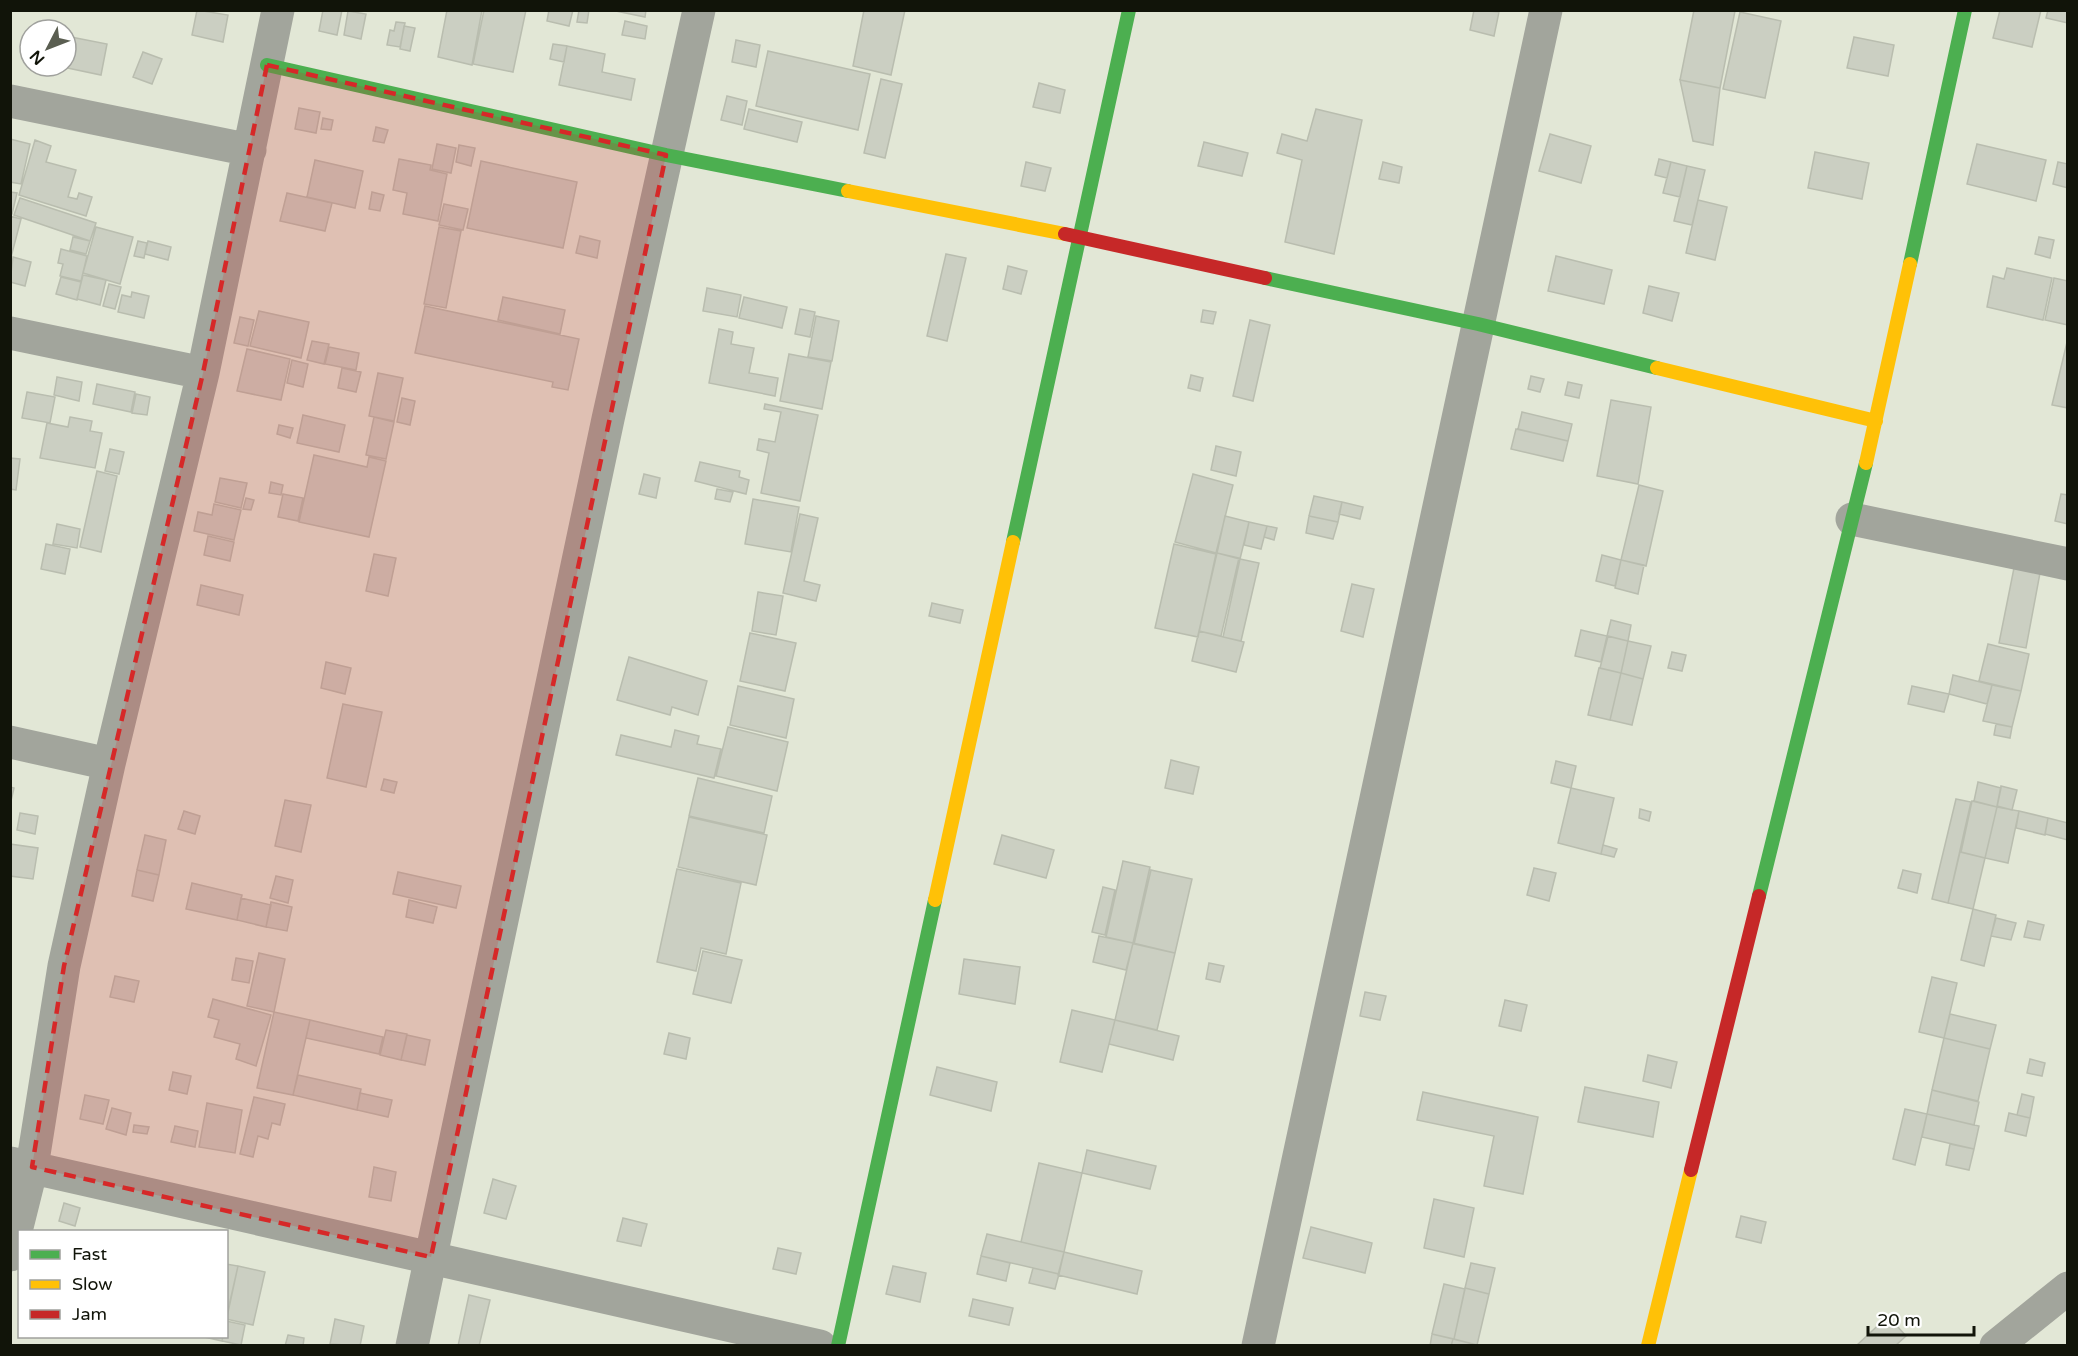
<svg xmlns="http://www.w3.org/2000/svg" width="2078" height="1356" font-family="'Varela Round',sans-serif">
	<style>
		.building { fill: #cbcfc2; stroke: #b9bdaf; stroke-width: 1.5 }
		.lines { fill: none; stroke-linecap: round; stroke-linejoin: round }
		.street { stroke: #a2a59c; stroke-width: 33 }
		.fast { stroke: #4caf50; stroke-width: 14 }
		.slow { stroke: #ffc107; stroke-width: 14 }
		.jam { stroke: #c62828; stroke-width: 14 }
		.marked { fill: #d62828; fill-opacity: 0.2; stroke: #d62828; stroke-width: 4.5; stroke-dasharray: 12 8; stroke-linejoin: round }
	</style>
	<rect width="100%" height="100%" fill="#e2e7d6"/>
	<!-- building -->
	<path class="building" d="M197,10L228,15L223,42L192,35Z
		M323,10H342L337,35L319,31Z
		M447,10H482L472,65L438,57Z
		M484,10H526L513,72L473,64Z
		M549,10H573L569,26L547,21Z
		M579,10H589L587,23L577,22Z
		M611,10H646L645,17Z
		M864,10H905L891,75L853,66Z
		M1474,10L1499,12L1494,36L1470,30Z
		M1694,10L1735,11L1720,88L1680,80Z
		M2000,10H2041L2032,47L1993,38Z
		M2048,10H2068V23L2046,18Z
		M348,11L366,14L361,39L344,35Z
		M1740,12L1781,21L1765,98L1723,89Z
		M625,21L647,26L645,39L622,35Z
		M396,22L405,23L400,47L387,45L390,30L394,31Z
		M404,26L415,28L410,51L400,49Z
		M66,36L107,44L101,75L58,66H66Z
		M1854,37L1894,45L1888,76L1847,68Z
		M736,40L760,45L756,67L732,62Z
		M553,44L567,46L564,62L550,59Z
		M567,46L605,54L602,72L635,79L631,100L559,85Z
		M768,51L870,74L858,130L756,106Z
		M143,52L162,59L152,84L133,77Z
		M881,79L902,84L885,158L864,153Z
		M1680,80L1720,88L1713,145L1693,141Z
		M1039,83L1065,90L1060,113L1033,107Z
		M727,96L747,101L742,125L721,120Z
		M299,108L320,112L316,133L295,129Z
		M749,109L802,122L797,142L744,129Z
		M1316,109L1362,120L1334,254L1285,242L1302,160L1277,153L1282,134L1307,141Z
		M323,118L333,120L331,130L321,129Z
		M376,127L388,130L384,143L373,141Z
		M1550,134L1591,146L1581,183L1539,171Z
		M10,139L30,144L21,184L10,182Z
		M35,140L51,146L46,162L76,170L68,197L77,199L79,193L92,197L86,216L19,195Z
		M1204,142L1248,153L1242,176L1198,166Z
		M437,144L456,148L451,173L432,169Z
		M1977,144L2046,160L2036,201L1967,184Z
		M459,145L475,148L471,166L456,162Z
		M1815,152L1869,163L1862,199L1808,188Z
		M399,159L431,165L430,170L447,174L438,221L403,214L407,193L393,190Z
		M1659,159L1671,162L1667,178L1655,175Z
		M315,160L363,171L355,208L307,197Z
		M481,161L577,182L563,248L467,228Z
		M1026,162L1051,168L1045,191L1021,186Z
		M1383,162L1402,167L1399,183L1379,179Z
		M1671,162L1687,166L1680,197L1663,193Z
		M2058,162L2068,164V188L2053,184Z
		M1687,166L1705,170L1692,225L1674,221Z
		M10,192L17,193L12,214H10Z
		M372,192L384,195L380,211L369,209Z
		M287,193L332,203L325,231L280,221Z
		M20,198L96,223L90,241L14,215Z
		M1698,200L1727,207L1715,260L1686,253Z
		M444,204L468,209L463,230L439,225Z
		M10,216L21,219L10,261Z
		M96,227L133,237L120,284L83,273Z
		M439,227L461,231L446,308L424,304Z
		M580,236L600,241L597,258L576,253Z
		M73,237L90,241L86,254L70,250Z
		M2039,237L2054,240L2050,258L2035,254Z
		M138,241L147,243L144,258L134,256Z
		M148,241L171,247L168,260L145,254Z
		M61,249L87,256L81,281L60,276L63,264L58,263Z
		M946,254L966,258L947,341L927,336Z
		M1556,256L1612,270L1604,304L1548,291Z
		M13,257L31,262L25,286L10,282Z
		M1008,266L1027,271L1021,294L1003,289Z
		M2007,268L2052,278L2043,320L1987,307L1993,276L2004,279Z
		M83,275L106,280L100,305L77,299Z
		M61,277L81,282L77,300L56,294Z
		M2054,278L2068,281V325L2045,320Z
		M109,284L121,287L115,309L103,306Z
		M1649,286L1679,293L1672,321L1643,313Z
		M707,288L741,295L737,317L703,311Z
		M132,292L149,296L144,318L118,312L122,295L131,297Z
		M503,297L565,310L560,334L498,320Z
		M744,297L787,307L782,328L739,318Z
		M425,306L579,339L568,390L552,387L553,382L415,353Z
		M800,309L815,312L810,337L795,334Z
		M1203,310L1216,312L1213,324L1201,322Z
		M259,311L309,322L301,358L250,346Z
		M816,316L839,321L832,361L808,357Z
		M240,317L254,320L248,346L234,343Z
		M1250,320L1270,325L1253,401L1233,396Z
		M719,329L733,332L731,344L754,348L749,373L778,378L775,396L709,383Z
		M2068,338V408L2052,405Z
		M312,341L329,344L324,364L307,360Z
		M329,347L359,353L356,370L325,364Z
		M247,349L290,359L281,400L237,391Z
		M789,354L831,362L822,409L780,401Z
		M292,360L308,364L303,387L287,383Z
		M342,368L361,372L356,392L338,388Z
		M378,373L403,378L394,421L369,416Z
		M1191,375L1203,378L1200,391L1188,388Z
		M1531,376L1544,379L1540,392L1528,389Z
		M57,377L82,382L79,401L54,395Z
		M1568,382L1582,385L1579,398L1565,395Z
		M97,384L135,392L131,412L93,404Z
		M27,392L55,397L50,423L22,418Z
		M136,394L150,397L147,415L132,413Z
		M402,398L415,401L410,425L397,422Z
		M1611,400L1651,407L1638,484L1597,476Z
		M765,404L818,415L800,501L761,493L769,453L757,450L759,439L775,442L781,412L764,409Z
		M1522,412L1572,424L1568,441L1518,429Z
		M303,415L345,425L339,452L297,443Z
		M70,417L92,421L90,431L102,433L95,468L40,458L47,423L68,427Z
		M374,417L394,422L386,459L366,455Z
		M279,425L293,428L290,438L277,434Z
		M1516,429L1568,441L1563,461L1511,449Z
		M1216,446L1241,452L1236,476L1211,470Z
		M110,449L124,452L119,474L105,471Z
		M314,455L367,467L369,457L386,461L369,537L299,522Z
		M10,458L20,459L16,490L10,489Z
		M700,462L740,471L739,477L749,480L746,494L695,481Z
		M97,471L117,476L101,552L80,547Z
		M644,474L660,478L656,498L639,494Z
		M1193,474L1233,485L1216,553L1175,542Z
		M220,478L247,483L241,508L215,502Z
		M271,482L283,485L281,495L269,493Z
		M1639,485L1663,491L1646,566L1621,560Z
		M717,489L733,492L730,502L715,499Z
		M283,494L303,498L298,521L278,517Z
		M2061,494L2068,495V524L2055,521Z
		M1314,496L1342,502L1338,522L1309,516Z
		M246,498L254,500L251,510L243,509Z
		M753,499L799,507L791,552L745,544Z
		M1342,502L1363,507L1360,519L1339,514Z
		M214,504L241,510L234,540L194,531L198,512L212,515Z
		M800,514L818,518L804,581L820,585L816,601L783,593Z
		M1225,516L1249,522L1240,559L1217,553Z
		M1309,516L1338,522L1333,539L1306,533Z
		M1249,522L1267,526L1261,549L1244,545Z
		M57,524L80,529L77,548L53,544Z
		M1267,526L1277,528L1274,540L1264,537Z
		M208,536L234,542L230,561L204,555Z
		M46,544L70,549L65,574L41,569Z
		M1174,544L1216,554L1198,637L1155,628Z
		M1217,553L1239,558L1221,636L1199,631Z
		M374,554L396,558L388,596L366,591Z
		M1602,555L1621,560L1615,586L1596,581Z
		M1240,559L1259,563L1241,641L1223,637Z
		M1621,560L1644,565L1638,594L1615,588Z
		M2014,568L2040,573L2026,648L1999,643Z
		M1352,584L1374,589L1363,637L1341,631Z
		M201,585L243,595L239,615L197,605Z
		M758,592L783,596L776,635L752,631Z
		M932,603L963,610L960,623L929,616Z
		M1611,620L1631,625L1628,641L1607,636Z
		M1581,630L1607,636L1601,662L1575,656Z
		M1199,631L1244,642L1236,672L1192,661Z
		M750,633L796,643L785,691L740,681Z
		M1608,636L1628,641L1621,673L1600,668Z
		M1628,641L1651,646L1643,679L1621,673Z
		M1988,644L2029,654L2021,691L1979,681Z
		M1672,652L1686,655L1682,671L1668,668Z
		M629,657L707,681L698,715L672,707L670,715L617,700Z
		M326,662L351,668L345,694L321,688Z
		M1599,668L1621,673L1610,720L1588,715Z
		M1621,673L1643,679L1632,725L1610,720Z
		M1953,675L1992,685L1987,704L1949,694Z
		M1992,685L2021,691L2012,727L1983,721Z
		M738,686L794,699L786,738L730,725Z
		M1912,686L1949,694L1944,712L1908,704Z
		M343,704L382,712L366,787L327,778Z
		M1996,724L2012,727L2010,738L1994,735Z
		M728,727L788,742L777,791L716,776Z
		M675,730L699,736L697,744L721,749L714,778L616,755L621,735L671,747Z
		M1171,760L1199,767L1193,794L1165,788Z
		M1556,761L1576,766L1571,788L1551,783Z
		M698,778L772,796L764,833L689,816Z
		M384,779L397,782L394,793L381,790Z
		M1978,782L2001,788L1997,807L1974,801Z
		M2001,786L2017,790L2012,810L1997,806Z
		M10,787L14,788L10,805Z
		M1571,788L1614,798L1601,854L1558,843Z
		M1956,799L1971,802L1948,903L1932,899Z
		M285,800L311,805L301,852L275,846Z
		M1972,801L1997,807L1985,858L1961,852Z
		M1997,807L2019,811L2008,863L1985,858Z
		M1640,809L1651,812L1649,821L1639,818Z
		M184,811L200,816L195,834L178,829Z
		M2019,811L2048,818L2045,835L2016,828Z
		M20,813L38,816L35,834L17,830Z
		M689,817L767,835L756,885L678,867Z
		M2048,818L2068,823V840L2045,834Z
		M145,835L166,840L159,875L137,870Z
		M1002,835L1054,850L1046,878L994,864Z
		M10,844L38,848L33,879L10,876Z
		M1603,845L1617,849L1614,857L1601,854Z
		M1960,852L1985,858L1973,909L1948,903Z
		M1123,861L1150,867L1133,943L1106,937Z
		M1534,868L1556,873L1549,901L1527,895Z
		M677,869L741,883L726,954L701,948L696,971L657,962Z
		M137,870L159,875L153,901L132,896Z
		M1151,870L1192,879L1175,953L1134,944Z
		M1903,870L1921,874L1917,893L1898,888Z
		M398,872L461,886L456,908L393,894Z
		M276,876L293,880L288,903L270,898Z
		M192,883L242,895L237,920L186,909Z
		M1103,887L1115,890L1105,935L1092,932Z
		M241,898L271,905L266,927L237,920Z
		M409,900L437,907L433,923L406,917Z
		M271,902L292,907L287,931L266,927Z
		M1973,909L1996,915L1984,966L1961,960Z
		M1996,918L2016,923L2011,940L1991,936Z
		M2028,921L2044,925L2040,940L2024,937Z
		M1099,936L1133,943L1126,970L1093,962Z
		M1133,943L1175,953L1157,1030L1115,1020Z
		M703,951L742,960L731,1003L693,994Z
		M259,953L285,959L274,1012L247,1006Z
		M236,958L253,961L249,983L232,980Z
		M964,959L1020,967L1015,1004L959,994Z
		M1209,963L1224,966L1220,982L1206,979Z
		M115,976L139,981L134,1002L110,997Z
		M1932,977L1957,983L1944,1038L1919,1032Z
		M1365,992L1386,996L1380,1020L1360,1016Z
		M213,999L271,1015L256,1066L236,1059L240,1044L214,1037L219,1020L208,1017Z
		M1505,1000L1527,1005L1521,1031L1499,1026Z
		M1072,1010L1115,1020L1102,1072L1060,1062Z
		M274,1012L310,1020L293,1095L257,1088Z
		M1950,1014L1996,1025L1990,1049L1944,1038Z
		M310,1020L383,1037L379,1054L306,1038Z
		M1115,1020L1179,1036L1173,1060L1109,1044Z
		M386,1030L407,1034L401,1060L380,1055Z
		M669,1033L690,1038L686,1059L664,1054Z
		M407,1035L430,1040L425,1065L401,1060Z
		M1944,1038L1990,1049L1978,1101L1932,1090Z
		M1648,1055L1677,1062L1671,1088L1643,1081Z
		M2030,1059L2045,1063L2042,1076L2027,1073Z
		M937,1067L997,1082L991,1111L930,1095Z
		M173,1072L191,1076L187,1094L169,1090Z
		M298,1075L361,1089L357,1110L293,1095Z
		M1585,1087L1659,1102L1653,1137L1578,1122Z
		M1932,1090L1979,1102L1974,1125L1927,1114Z
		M1423,1092L1538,1117L1523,1194L1484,1186L1494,1136L1417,1120Z
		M360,1093L392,1100L388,1117L357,1110Z
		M2022,1094L2034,1097L2030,1118L2017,1115Z
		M85,1095L109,1100L103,1124L80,1119Z
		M254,1097L285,1104L280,1125L272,1123L268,1139L258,1136L253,1157L240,1154Z
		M207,1103L242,1110L235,1153L199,1147Z
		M112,1108L131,1113L126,1135L106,1129Z
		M1905,1109L1927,1114L1915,1165L1893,1159Z
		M2009,1113L2030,1118L2026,1136L2005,1131Z
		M1927,1114L1979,1126L1974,1149L1922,1137Z
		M134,1125L149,1127L147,1134L133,1132Z
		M175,1126L198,1131L195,1147L171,1142Z
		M1950,1144L1974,1149L1969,1170L1946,1165Z
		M1087,1150L1156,1166L1150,1189L1082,1173Z
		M1039,1163L1082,1173L1064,1252L1021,1242Z
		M374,1167L396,1172L391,1201L369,1197Z
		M493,1179L516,1186L506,1219L484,1213Z
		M1434,1199L1474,1208L1464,1257L1424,1248Z
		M64,1203L80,1208L75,1226L59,1221Z
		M1741,1216L1766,1222L1761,1243L1736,1237Z
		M623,1218L647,1224L641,1246L617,1241Z
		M1311,1227L1372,1243L1365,1273L1303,1258Z
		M987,1234L1064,1252L1059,1274L981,1256Z
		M778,1248L801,1253L796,1274L773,1269Z
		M1064,1252L1142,1271L1137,1294L1058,1275Z
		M981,1256L1010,1263L1006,1281L977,1274Z
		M1471,1263L1495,1268L1489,1294L1465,1288Z
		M226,1264L238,1266L227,1317H226Z
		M238,1266L265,1272L253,1325L226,1319Z
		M893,1266L926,1273L920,1302L886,1294Z
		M1033,1268L1059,1274L1055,1289L1029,1283Z
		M1444,1284L1465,1289L1454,1339L1432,1334Z
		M1465,1288L1489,1294L1477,1345L1454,1339Z
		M469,1295L490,1300L479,1346H458Z
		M973,1299L1013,1308L1009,1325L969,1316Z
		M1888,1316L1906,1336L1895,1346H1856Z
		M335,1319L364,1326L360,1346L330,1344Z
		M226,1321L245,1325L241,1345L222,1341L223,1336H226Z
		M1432,1334L1453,1339L1451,1346H1430Z
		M288,1335L304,1338L303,1346H285Z
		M200,1336H223L222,1341Z
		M1453,1339L1477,1345V1346H1451Z"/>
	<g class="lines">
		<!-- street -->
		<path class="street" d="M10,101L250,150
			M10,333L203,373
			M1852,519L2068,564
			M10,742L109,764
			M11,1163L820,1346
			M10,1255L32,1167L64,966L109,764L203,373L278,10
			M412,1346L608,419L699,10
			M1258,1346L1546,10
			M1996,1346L2068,1288"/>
		<!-- fast -->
		<path class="fast" d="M267,65L666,155L848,191
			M1910,264L1965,10
			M1265,278L1478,324L1657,368
			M1013,542L1129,10
			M1759,896L1866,463
			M838,1346L935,900"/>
		<!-- slow -->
		<path class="slow" d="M848,191L1065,234
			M1657,368L1876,421
			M1866,463L1910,264
			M935,900L1013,542
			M1648,1346L1691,1170"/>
		<!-- jam -->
		<path class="jam" d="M1065,234L1265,278
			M1691,1170L1759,896"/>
	</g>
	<!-- marked area -->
	<path class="marked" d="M267,65L666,155L431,1257L32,1167L64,966L203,373Z"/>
	<!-- border -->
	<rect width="2078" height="1356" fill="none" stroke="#111409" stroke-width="24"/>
	<!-- legend -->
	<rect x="18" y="1230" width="210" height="108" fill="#ffffff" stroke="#a0a19d" stroke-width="1.5"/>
	<rect x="30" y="1250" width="30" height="9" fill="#4caf50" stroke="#a0a19d" stroke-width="1.5"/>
	<text x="72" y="1260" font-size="18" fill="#111409">Fast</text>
	<rect x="30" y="1280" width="30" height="9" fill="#ffc107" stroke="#a0a19d" stroke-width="1.5"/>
	<text x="72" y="1290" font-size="18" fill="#111409">Slow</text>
	<rect x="30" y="1310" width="30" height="9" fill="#c62828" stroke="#a0a19d" stroke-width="1.5"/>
	<text x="72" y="1320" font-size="18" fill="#111409">Jam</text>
	<!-- north arrow -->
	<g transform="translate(48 48) rotate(228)"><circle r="28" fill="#ffffff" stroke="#a0a19d" stroke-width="1.5"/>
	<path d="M0-4.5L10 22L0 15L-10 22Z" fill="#5a5e51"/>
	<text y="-9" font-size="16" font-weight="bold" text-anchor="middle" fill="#111409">N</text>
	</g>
	<!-- scale -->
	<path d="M1868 1326v9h106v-9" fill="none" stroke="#111409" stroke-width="3"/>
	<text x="1877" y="1326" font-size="18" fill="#111409" stroke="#ffffff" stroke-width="4.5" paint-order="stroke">20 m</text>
</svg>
